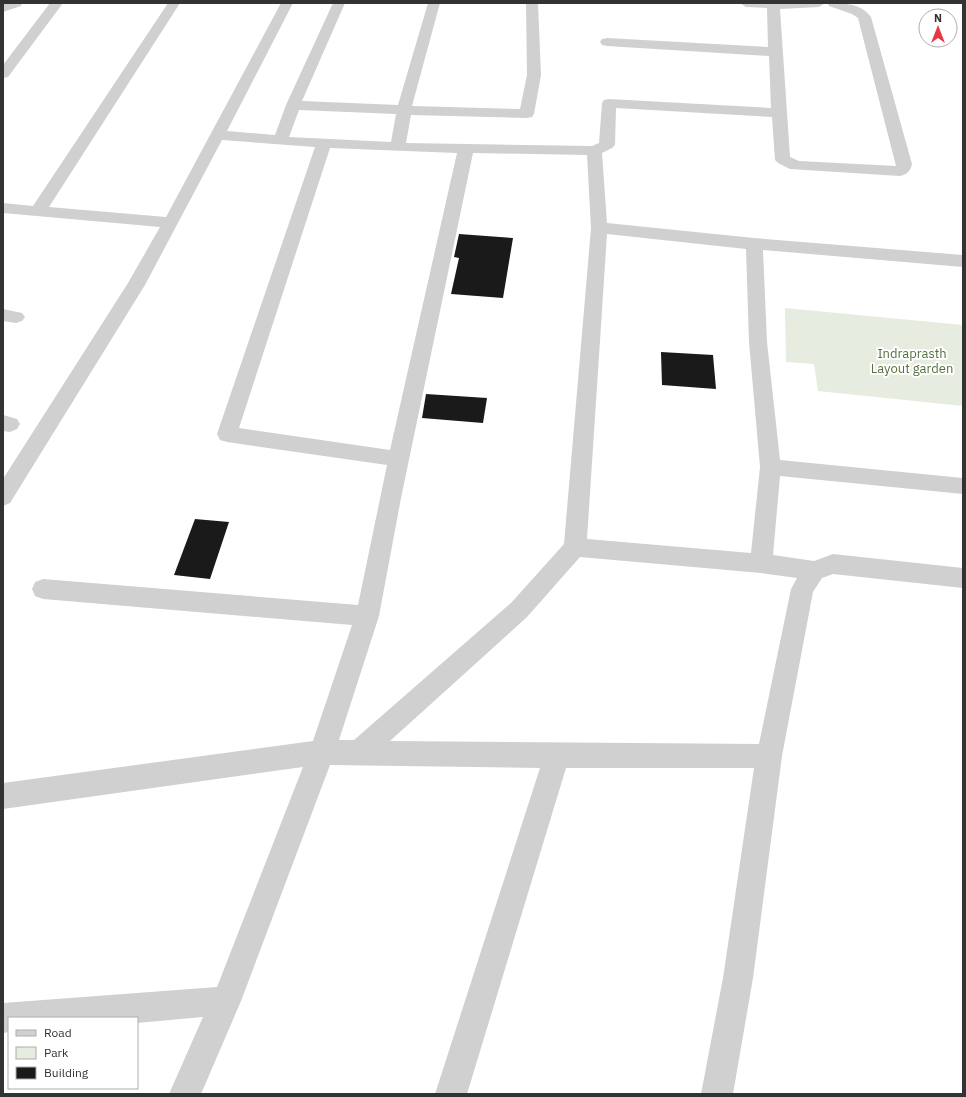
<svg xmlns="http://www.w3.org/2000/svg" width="966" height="1097" font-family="'IBM Plex Sans',sans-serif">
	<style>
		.green { fill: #e6ecdf }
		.building { fill: #1a1a1a }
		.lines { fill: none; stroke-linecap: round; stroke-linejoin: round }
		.minor { fill: #d0d0d0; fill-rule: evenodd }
		.labels { text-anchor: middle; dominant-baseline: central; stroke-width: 4; stroke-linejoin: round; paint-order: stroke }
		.park-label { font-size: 13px; fill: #56703f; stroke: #fff }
	</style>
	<rect width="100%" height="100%" fill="#fff"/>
	<!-- green -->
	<path class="green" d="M785,308L963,325V406L818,391L814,364L786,362Z"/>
	<!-- building -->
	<path class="building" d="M459,234L513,238L503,298L451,294L459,258L454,257Z
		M661,352L713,355L716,389L662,385Z
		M426,394L487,398L483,423L422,418Z
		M195,519L229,522L210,579L174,575Z"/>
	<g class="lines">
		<!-- minor -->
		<path class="minor" d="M3,3H22L21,6L3,12Z
			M50,3H63L8,77L3,78V65Z
			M168,3H180L49,207L166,217L281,3H293L227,131L275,135L286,105L333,3H345L302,101L398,105L428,3H440L412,106L520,109L527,75L526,3H538L541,75L534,114L532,117L527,118L411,115L406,143L592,146L599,143L602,103L604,100L609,99L771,108L769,56L607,46L602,45L600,42L602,39L607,38L768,47L767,8L746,7L740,3H825L819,7L780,9L790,157L799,161L896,166L858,18L852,14L829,6L828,3C843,3 861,3 871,17L912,164C910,172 907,174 900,176L790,169L778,163L775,160L772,117L616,108L615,145L612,148L602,153L607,223L754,238L963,255V267L763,250L767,342L780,460L963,478V494L780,476L773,555L814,561L833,554L963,568V588L833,574L822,578L813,592L782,756L753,978L733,1094H701L723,978L754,768H566L467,1094H435L540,768L330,765L241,1001L201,1094H169L203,1017L137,1023V1018H9V1032L3,1033V1003L217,987L303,767L3,809V783L313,741L352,625L43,599L35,596L32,589L35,582L43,579L358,605L387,465L227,442L220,440L217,434L315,147L222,140L145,285L10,503L3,506V479L128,283L160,227L3,213V203L33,206ZM299,110L396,114L391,142L289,137ZM330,148L457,153L390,450L239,428ZM473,153L587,155L591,228L564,544L511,603L354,740H339L379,616L401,498ZM607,234L746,249L749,342L760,467L751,553L587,539ZM580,557L761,573L797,578L791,589L759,744L390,741L527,617Z
			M3,309L22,313L25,317L22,321L16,323L3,321Z
			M3,415L17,419L20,424L17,429L10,432L3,431Z"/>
	</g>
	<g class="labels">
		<!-- park labels -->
		<g class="park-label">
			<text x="912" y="353">Indraprasth<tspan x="912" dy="15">Layout garden</tspan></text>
		</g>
	</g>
	<!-- border -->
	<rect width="966" height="1097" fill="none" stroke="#333333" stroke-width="8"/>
	<!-- legend -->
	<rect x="8" y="1017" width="130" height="72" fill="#ffffff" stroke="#adadad"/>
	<rect x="16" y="1030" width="20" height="6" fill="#d0d0d0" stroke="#adadad"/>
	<text x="44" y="1037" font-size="12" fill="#333333">Road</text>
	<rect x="16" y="1047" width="20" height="12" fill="#e6ecdf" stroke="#adadad"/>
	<text x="44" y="1057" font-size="12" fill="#333333">Park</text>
	<rect x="16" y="1067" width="20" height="12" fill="#1a1a1a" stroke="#adadad"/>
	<text x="44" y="1077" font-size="12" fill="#333333">Building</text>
	<!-- north arrow -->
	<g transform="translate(938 28)"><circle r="19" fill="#ffffff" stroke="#adadad"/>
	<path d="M0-3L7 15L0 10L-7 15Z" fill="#e63946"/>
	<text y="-6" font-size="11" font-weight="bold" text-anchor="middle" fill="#333333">N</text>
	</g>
</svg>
